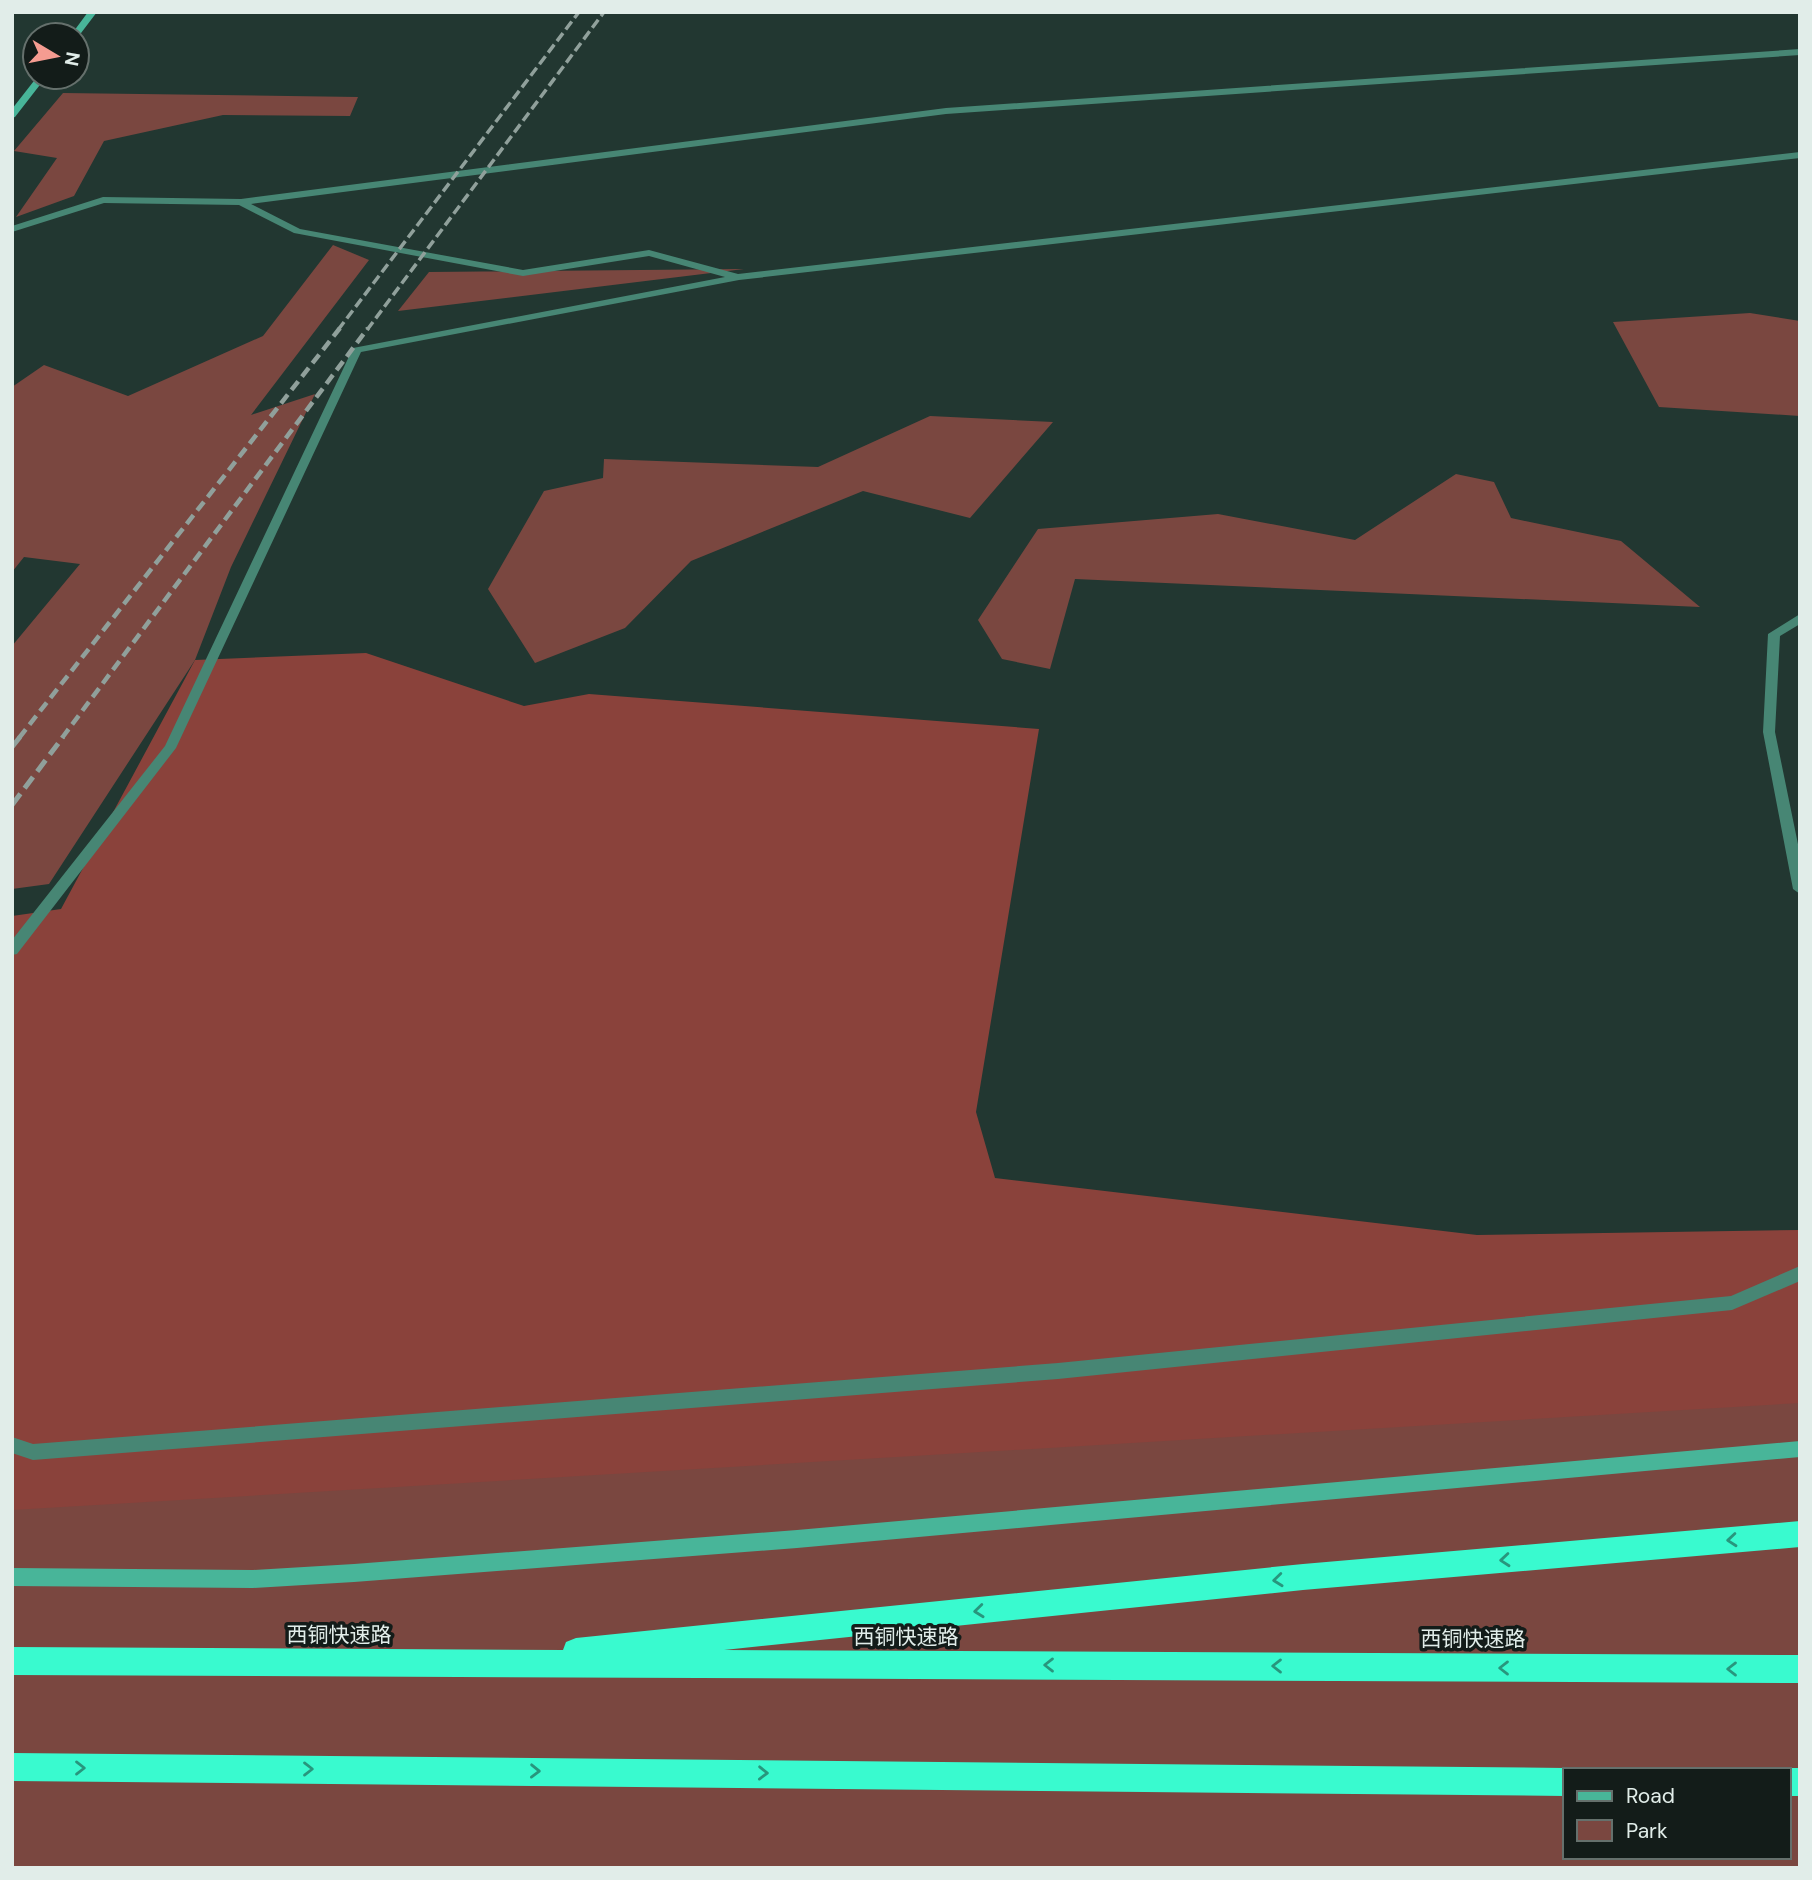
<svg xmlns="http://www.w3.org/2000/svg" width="1812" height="1880" font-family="'DM Sans','Noto Sans SC',sans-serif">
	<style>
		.green { fill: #7a4740; fill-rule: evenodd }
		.forest { fill: #8a423b }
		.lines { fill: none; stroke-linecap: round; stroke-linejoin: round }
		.minor { fill: #478674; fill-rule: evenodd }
		.secondary { fill: #48b599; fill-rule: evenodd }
		.motorway { fill: #39facf; fill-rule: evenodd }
		.rail-far2 { stroke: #90a09b; stroke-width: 3.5; stroke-dasharray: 10 4.5; stroke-linecap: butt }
		.rail-far1 { stroke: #90a09b; stroke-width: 4.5; stroke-dasharray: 11 6; stroke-linecap: butt }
		.rail { stroke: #90a09b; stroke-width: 5; stroke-dasharray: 14 7; stroke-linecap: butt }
		.oneway { stroke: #28967d }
		.labels { text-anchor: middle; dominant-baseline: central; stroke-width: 7; stroke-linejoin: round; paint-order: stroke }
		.near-street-label { font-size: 21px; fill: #e1ede9; stroke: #131c19 }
	</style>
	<rect width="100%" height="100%" fill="#223731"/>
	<!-- green -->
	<path class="green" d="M63,93L358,97L350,116L223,115L104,141L74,196L16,217L57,158L14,151Z
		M333,245L369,260L251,415L315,394L231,567L195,660L49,884L12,889V646L80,564L24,557L12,572V387L44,365L128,396L263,336Z
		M744,269L398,311L429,272Z
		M1750,313L1800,321V416L1659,407L1613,322Z
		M930,416L1053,422L970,518L863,491L691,561L625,628L535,663L488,589L544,491L603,478L604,459L818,467Z
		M1456,474L1494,482L1511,518L1621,541L1700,607L1075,579L1050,669L1002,659L978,620L1038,529L1218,514L1355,540Z
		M1800,1302V1868H12V1453ZM1565,1770H1789V1857H1565Z"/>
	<!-- forest -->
	<path class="forest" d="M366,653L524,706L589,694L1039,729L976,1112L995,1178L1477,1235L1800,1230V1403L12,1510V916L61,909L195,660Z"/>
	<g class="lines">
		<!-- minor -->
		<path class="minor" d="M1800,49V55L946,114L251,204L300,229L523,270L649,250L738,274L1800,152V158L739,280L361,352L176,748L17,954L12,955V940L165,746L353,348L725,277L649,256L523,276L294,233L239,205L104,203L12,232V226L103,197L241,199L946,108Z
			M1800,614V624L1780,636L1775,732L1800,854V894L1793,889L1763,732L1768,634Z
			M1800,1266V1281L1732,1310L1058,1379L33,1460L12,1453V1437L33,1444L1058,1363L1731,1296Z"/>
		<!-- secondary -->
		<path class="secondary" d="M88,12H97L78,37L71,35Z
			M37,77H46L15,117L12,118V109Z
			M1800,1441V1457L797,1548L354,1582L253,1588L12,1586V1568L253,1570L354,1564L797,1530Z"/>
		<!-- motorway -->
		<path class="motorway" d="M1800,1521V1547L1303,1590L724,1650L1800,1655V1683L12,1675V1647L563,1650L566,1642L576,1638L1303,1564Z
			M12,1753L1565,1768L1570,1770H1565V1796L12,1781Z
			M1789,1768H1800V1796H1789V1770H1784Z"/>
		<!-- rail-far2 -->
		<path class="rail-far2" d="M338,330L579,12
			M367,330L604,12"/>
		<!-- rail-far1 -->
		<path class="rail-far1" d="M19,738L340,328
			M62,738L368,328"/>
		<!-- rail -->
		<path class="rail" d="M12,747L20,737
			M12,805L63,737"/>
	</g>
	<!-- one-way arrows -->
	<defs><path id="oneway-chevron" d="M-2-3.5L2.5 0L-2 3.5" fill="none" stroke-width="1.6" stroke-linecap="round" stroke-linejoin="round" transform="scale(1.75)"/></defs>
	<g class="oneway">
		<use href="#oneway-chevron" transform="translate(1732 1540) rotate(175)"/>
		<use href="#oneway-chevron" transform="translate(1505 1560) rotate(175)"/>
		<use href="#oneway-chevron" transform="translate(1278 1580) rotate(174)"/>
		<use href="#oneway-chevron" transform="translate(979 1611) rotate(174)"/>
		<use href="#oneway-chevron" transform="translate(1049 1665) rotate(-180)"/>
		<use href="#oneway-chevron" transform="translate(1277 1666) rotate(-180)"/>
		<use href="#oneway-chevron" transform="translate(1504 1668) rotate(-180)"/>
		<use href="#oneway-chevron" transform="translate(1732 1669) rotate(-180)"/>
		<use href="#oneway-chevron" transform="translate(80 1768)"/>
		<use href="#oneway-chevron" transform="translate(308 1769)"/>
		<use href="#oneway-chevron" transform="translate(535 1771) rotate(1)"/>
		<use href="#oneway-chevron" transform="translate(763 1773) rotate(1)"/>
	</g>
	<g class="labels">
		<!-- near-street labels -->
		<g class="near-street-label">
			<text x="339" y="1635">西铜快速路</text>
			<text x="906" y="1637">西铜快速路</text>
			<text x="1473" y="1639">西铜快速路</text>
		</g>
	</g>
	<!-- border -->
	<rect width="1812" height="1880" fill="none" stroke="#e1ede9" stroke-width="28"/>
	<!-- legend -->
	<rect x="1563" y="1768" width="228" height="91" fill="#131c19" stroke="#65706c" stroke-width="2"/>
	<rect x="1577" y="1791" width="35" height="10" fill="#48b599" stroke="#65706c" stroke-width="2"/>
	<text x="1626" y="1803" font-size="21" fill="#e1ede9">Road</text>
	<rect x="1577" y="1820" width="35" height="21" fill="#7a4740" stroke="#65706c" stroke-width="2"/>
	<text x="1626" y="1838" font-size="21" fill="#e1ede9">Park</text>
	<!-- north arrow -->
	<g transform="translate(56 56) rotate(100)"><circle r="33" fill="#131c19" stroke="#65706c" stroke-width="2"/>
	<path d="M0-5L12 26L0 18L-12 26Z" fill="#f59c91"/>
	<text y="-10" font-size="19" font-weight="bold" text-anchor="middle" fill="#e1ede9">N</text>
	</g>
</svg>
